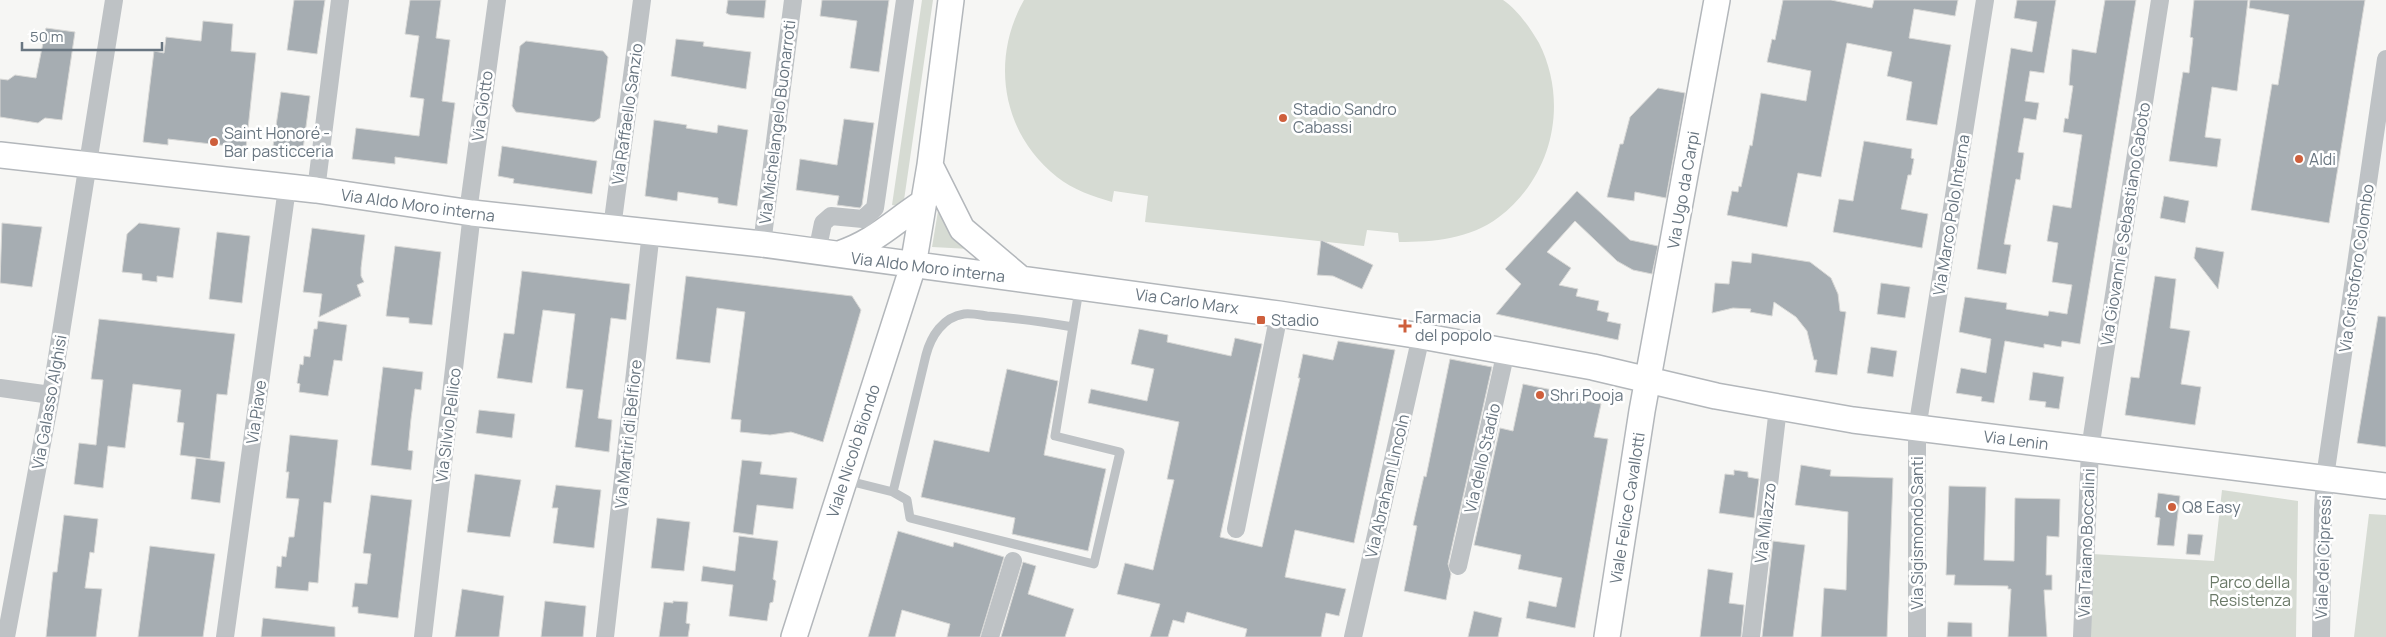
<svg xmlns="http://www.w3.org/2000/svg" width="2386" height="637" font-family="Manrope,sans-serif">
	<style>
		.green { fill: #d6dbd3 }
		.building { fill: #a6adb2; stroke: #d8d8d6 }
		.lines { fill: none; stroke-linecap: round; stroke-linejoin: round }
		.secondary-casing { stroke: #b3b7bb; stroke-width: 28 }
		.lane { stroke: #bec2c5; stroke-width: 9 }
		.street { stroke: #bec2c5; stroke-width: 18 }
		.secondary { stroke: #fff; stroke-width: 25 }
		.poi-dot { fill: #ce5f3c; stroke: #fff; stroke-width: 2 }
		.labels { text-anchor: middle; dominant-baseline: central; stroke-width: 5; stroke-linejoin: round; paint-order: stroke }
		.street-label { font-size: 16px; fill: #697681; stroke: #fff }
		.poi-label { font-size: 16px; fill: #697681; stroke: #fff; text-anchor: start }
		.park-label { font-size: 16px; fill: #6a7967; stroke: #fff }
	</style>
	<rect width="100%" height="100%" fill="#f6f6f4"/>
	<!-- green -->
	<path class="green" d="M922,0H933L903,207L892,205Z
		M1024,0H1503C1518,10 1530,28 1539,43C1569,103 1553,176 1499,217C1470,239 1434,242 1399,242L1398,233L1367,230L1364,246L1145,222L1148,196L1114,191L1112,202C1093,196 1073,190 1057,177C1002,134 990,60 1024,0Z
		M938,211L950,230L970,249L932,247Z
		M2222,490L2298,501L2296,637H2089L2092,554L2214,561Z
		M2369,514L2386,515V637H2354Z"/>
	<!-- building -->
	<path class="building" d="M294,0H325L317,54L287,50Z
		M410,0H441L436,38L450,40L442,101L455,103L447,164L395,157V164L352,159L356,128L419,136L424,99L410,97L419,36L405,34Z
		M728,0H766L764,18L730,15L726,13Z
		M822,0H889L879,72L850,68L857,21L820,16Z
		M1783,0H1831L1872,8L1874,0H1958L1955,16L1914,9L1909,38L1951,45L1937,125L1906,120L1912,82L1887,76L1892,52L1847,43L1821,177L1798,173L1787,227L1727,215L1732,191L1738,192L1739,186L1741,187L1750,145L1752,146L1761,93L1806,101L1811,71L1767,62L1772,39L1775,40Z
		M2017,0H2056L2044,73L2030,71L2025,101L2039,103L2036,120L2024,118L2018,152L2024,153L2020,180L2016,179L2004,244L2011,245L2006,274L1977,269L2011,48L2032,52L2037,22L2014,18Z
		M2105,0H2136L2080,344L2062,341L2061,347L2044,344V348L2005,341L1994,403L1981,401L1982,397L1956,393L1961,368L1986,373L1991,339L1959,332L1965,297L2007,303L2006,309L2048,316L2049,311L2067,314L2072,285L2052,282L2058,243L2047,241L2053,205L2071,208L2082,135L2063,132L2065,118L2068,119L2073,86L2069,85L2072,49L2096,53Z
		M2194,0H2248L2237,91L2212,87L2205,137L2221,139L2217,167L2169,161L2183,72L2189,73L2193,38L2190,37Z
		M2250,0H2365L2329,223L2251,210L2272,84L2278,85L2289,15L2249,8Z
		M203,21L233,24L231,51L256,53L246,148L168,139V145L143,142L154,51L164,53L166,37L201,41Z
		M46,28L75,32L62,120L45,118L38,123L0,117V79L8,80L15,75L36,78Z
		M676,39L704,42L703,46L751,52L746,89L671,76Z
		M526,41L603,51L608,57L600,118L594,122L516,112L512,106L520,46Z
		M1658,88L1685,93L1666,198L1635,192L1634,201L1607,197L1620,144H1623L1630,117Z
		M281,92L310,96L302,157L272,153Z
		M844,119L874,123L862,205L860,208L837,205L839,196L796,190L800,159L837,165Z
		M654,120L687,125L686,128L717,133L718,125L748,130L737,206L718,203V198L678,192L677,201L645,196Z
		M1864,141L1912,149L1911,158L1914,159L1911,175H1908L1901,209L1928,214L1922,248L1833,232L1839,199L1853,201Z
		M502,146L597,161L592,194L513,183L514,179L498,176Z
		M1577,191L1630,240L1658,246L1652,274L1633,270L1617,261L1575,221L1547,252L1571,268L1559,285L1578,289L1576,296L1599,301L1597,310L1609,313L1607,321L1621,324L1618,340L1496,314L1521,284L1505,269Z
		M2164,196L2189,201L2185,223L2160,218Z
		M2,223L42,227L32,287L0,283Z
		M139,223L180,228L173,278L157,276V282L142,280V274L122,272L127,234Z
		M312,228L365,235L361,268V276L364,282L357,285L361,296L319,317L322,294L303,292Z
		M217,232L250,236L242,303L209,299Z
		M1321,240L1373,265L1362,289L1333,276L1317,275Z
		M395,246L441,252L432,325L409,323V318L386,316Z
		M2196,247L2224,252L2218,289L2194,258Z
		M1752,253L1810,262L1831,278L1838,294L1840,311L1846,312L1837,375L1815,372L1817,360H1814L1807,331L1796,317L1774,302L1772,316L1750,312L1751,309L1733,308L1712,313L1715,283L1729,284L1732,261L1751,263Z
		M522,271L630,284L626,320L611,318L598,418L612,420L609,452L575,447L583,390L566,388L575,314L543,310L532,383L497,378L504,333L514,334Z
		M686,276L852,296L861,310L823,442L791,432L770,435L740,432L741,420L731,419L745,312L717,308L710,363L676,359Z
		M2155,276L2176,279L2170,328L2190,331L2181,384L2201,387L2195,425L2125,415L2131,377L2139,378Z
		M1881,283L1910,287L1905,318L1877,314Z
		M2378,316L2386,317V447L2357,443Z
		M99,319L235,334L227,395L217,394L210,459L180,455L184,423L177,422L181,390L133,384L125,448L108,446L103,488L74,484L79,443L96,445L103,380L91,379Z
		M318,321L347,325L342,361L334,360L328,396L299,392L300,384L297,383L300,364L303,365L304,356L310,357L314,329H317Z
		M1139,329L1168,335L1167,342L1231,356L1235,338L1262,344L1220,537L1262,547L1300,378H1298L1303,354L1333,360L1338,341L1395,350L1354,543L1295,530L1285,577L1346,589L1339,616L1326,613L1321,637H1245L1247,629L1187,612L1184,623L1173,620L1168,637H1150L1160,604L1117,594L1125,563L1153,570L1174,480L1167,479L1179,422L1088,403L1091,389L1147,401L1154,369L1131,364Z
		M1871,347L1897,351L1893,377L1867,373Z
		M1450,359L1492,367L1448,564L1451,574L1446,600L1404,591L1417,526L1413,525L1424,476L1426,477Z
		M383,367L423,372L421,390L415,389L411,419L408,450L413,451L411,470L371,465Z
		M1007,369L1058,381L1044,455L1106,469L1088,551L1012,534L1015,518L921,497L934,440L989,452Z
		M2033,372L2064,377L2059,409L2045,407L2046,402L2029,400Z
		M1523,384L1577,395L1576,399L1601,404L1594,437L1608,439L1575,628L1526,618L1529,601L1556,607L1562,578L1518,569L1521,555L1474,545L1500,428L1513,431Z
		M479,410L515,414L512,438L476,433Z
		M290,435L338,440L331,503L324,502L318,583L309,582L308,591L275,588L277,566L281,567L282,556L286,557L289,537H294L299,499L286,498L289,472H286Z
		M196,458L225,462L220,503L191,499Z
		M742,460L762,462L760,474L797,478L793,509L757,505L753,535L733,532Z
		M1801,465L1831,470L1830,476L1893,478L1887,637H1821L1824,588L1846,590L1848,512L1795,505Z
		M1734,470L1748,472V477L1759,479L1754,518L1719,513L1725,474L1734,475Z
		M475,474L521,480L510,537L467,532Z
		M556,485L601,490L594,548L553,543L558,508H552Z
		M1949,486L1986,487L1984,560L2014,561L2015,498L2060,499L2059,537L2047,536L2046,575H2052V590H2044L2047,637H2008L2011,589H2008V586L1954,585L1955,575H1946Z
		M2158,493L2180,496L2174,546L2157,545L2160,518L2155,517Z
		M371,495L412,500L398,618L358,613V607H352L355,583L367,584L371,554L363,553Z
		M64,515L98,519L94,553L90,552L85,588L102,589L96,637H46L53,572H57Z
		M657,518L690,522L684,571L651,568Z
		M898,531L953,547L954,542L1004,557L980,637H947L950,624L902,610L895,637H868Z
		M2188,534L2203,535L2200,555L2186,554Z
		M739,536L778,541L773,579L776,581L773,602L770,603L767,621L729,616L733,585L701,581L703,566L735,571Z
		M1773,541L1805,545L1793,637H1762Z
		M150,546L215,554L203,637H138Z
		M1023,562L1036,566L1028,594L1074,609L1065,637H1001Z
		M1708,569L1733,573L1729,603L1744,605L1741,637H1700Z
		M462,589L504,596L499,637H455Z
		M545,601L586,606L583,637H541Z
		M673,601L688,602L686,623L690,624L688,637H659L664,602L673,603Z
		M1474,611L1502,618L1498,637H1468Z
		M263,618L335,627V637H261Z
		M1948,622L1972,623V637H1947Z"/>
	<g class="lines">
		<!-- secondary casing -->
		<g class="secondary-casing">
			<path id="secondary" d="M0,155L316,190L472,213L762,244L1279,314L1421,336L1593,367L1716,396L1853,420L2386,486
				M930,165L962,229L1021,279
				M839,254C875,242 893,222 924,202
				M794,637L913,266L930,165L951,0
				M1607,637L1642,411L1717,0"/>
		</g>
		<!-- lane -->
		<path class="lane" d="M1073,327C1044,322 1016,318 987,316C980,315 971,313 964,314C943,317 931,336 926,355L893,492L907,500L910,518L1094,564L1120,452L1055,436L1079,290
			M845,480L893,492"/>
		<!-- street -->
		<path class="street" d="M316,190L340,0
			M468,212L497,0
			M612,228L642,0
			M762,244L793,0
			M817,252L823,223L831,216L863,219L875,208L905,0
			M0,388L51,395
			M1236,529L1279,314
			M1458,566L1506,351
			M6,637L51,395L114,0
			M225,637L287,188
			M423,637L472,213
			M605,637L651,232
			M990,637L1013,561
			M1353,637L1421,336
			M1751,637L1778,408
			M1917,637V429L1985,0
			M2082,637L2090,449L2160,0
			M2321,637L2323,509L2325,477L2386,59"/>
		<!-- secondary -->
		<use href="#secondary" class="secondary"/>
	</g>
	<!-- markers -->
	<g class="poi-dot">
		<circle cx="1283" cy="118" r="5"/>
		<circle cx="214" cy="142" r="5"/>
		<circle cx="2299" cy="159" r="5"/>
		<rect x="1256" y="315" width="10" height="10" rx="2.5"/>
		<path d="M1402.5 318.5h5v5h5v5h-5v5h-5v-5h-5v-5h5z"/>
		<circle cx="1540" cy="395" r="5"/>
		<circle cx="2172" cy="507" r="5"/>
	</g>
	<g class="labels">
		<!-- street labels -->
		<g class="street-label">
			<text transform="translate(482 106) rotate(-82)">Via Giotto</text>
			<text transform="translate(627 114) rotate(-82)">Via Raffaello Sanzio</text>
			<text transform="translate(777 122) rotate(-83)">Via Michelangelo Buonarroti</text>
			<text transform="translate(1683 190) rotate(-80)">Via Ugo da Carpi</text>
			<text transform="translate(418 205) rotate(8)">Via Aldo Moro interna</text>
			<text transform="translate(1951 215) rotate(-81)">Via Marco Polo Interna</text>
			<text transform="translate(2125 224) rotate(-81)">Via Giovanni e Sebastiano Caboto</text>
			<text transform="translate(928 267) rotate(7)">Via Aldo Moro interna</text>
			<text transform="translate(2356 268) rotate(-82)">Via Cristoforo Colombo</text>
			<text transform="translate(1187 301) rotate(8)">Via Carlo Marx</text>
			<text transform="translate(49 402) rotate(-80)">Via Galasso Alghisi</text>
			<text transform="translate(256 412) rotate(-82)">Via Piave</text>
			<text transform="translate(448 425) rotate(-83)">Via Silvio Pellico</text>
			<text transform="translate(628 434) rotate(-84)">Via Martiri di Belfiore</text>
			<text transform="translate(2016 440) rotate(7)">Via Lenin</text>
			<text transform="translate(853 451) rotate(-72)">Viale Nicolò Biondo</text>
			<text transform="translate(1482 458) rotate(-77)">Via dello Stadio</text>
			<text transform="translate(1387 486) rotate(-77)">Via Abraham Lincoln</text>
			<text transform="translate(1627 508) rotate(-81)">Viale Felice Cavallotti</text>
			<text transform="translate(1765 523) rotate(-83)">Via Milazzo</text>
			<text transform="translate(1917 533) rotate(-90)">Via Sigismondo Santi</text>
			<text transform="translate(2086 543) rotate(-88)">Via Traiano Boccalini</text>
			<text transform="translate(2323 557) rotate(-88)">Viale dei Cipressi</text>
		</g>
		<!-- poi labels -->
		<g class="poi-label">
			<text x="1293" y="109">Stadio Sandro<tspan x="1293" dy="18">Cabassi</tspan></text>
			<text x="224" y="133">Saint Honoré -<tspan x="224" dy="18">Bar pasticceria</tspan></text>
			<text x="2309" y="159">Aldi</text>
			<text x="1415" y="317">Farmacia<tspan x="1415" dy="18">del popolo</tspan></text>
			<text x="1271" y="320">Stadio</text>
			<text x="1550" y="395">Shri Pooja</text>
			<text x="2182" y="507">Q8 Easy</text>
		</g>
		<!-- park labels -->
		<g class="park-label">
			<text x="2250" y="582">Parco della<tspan x="2250" dy="18">Resistenza</tspan></text>
		</g>
	</g>
	<!-- scale -->
	<path d="M22 42v8h140v-8" fill="none" stroke="#697681" stroke-width="2.5"/>
	<text x="30" y="42" font-size="15" fill="#697681" stroke="#ffffff" stroke-width="4" paint-order="stroke">50 m</text>
</svg>
